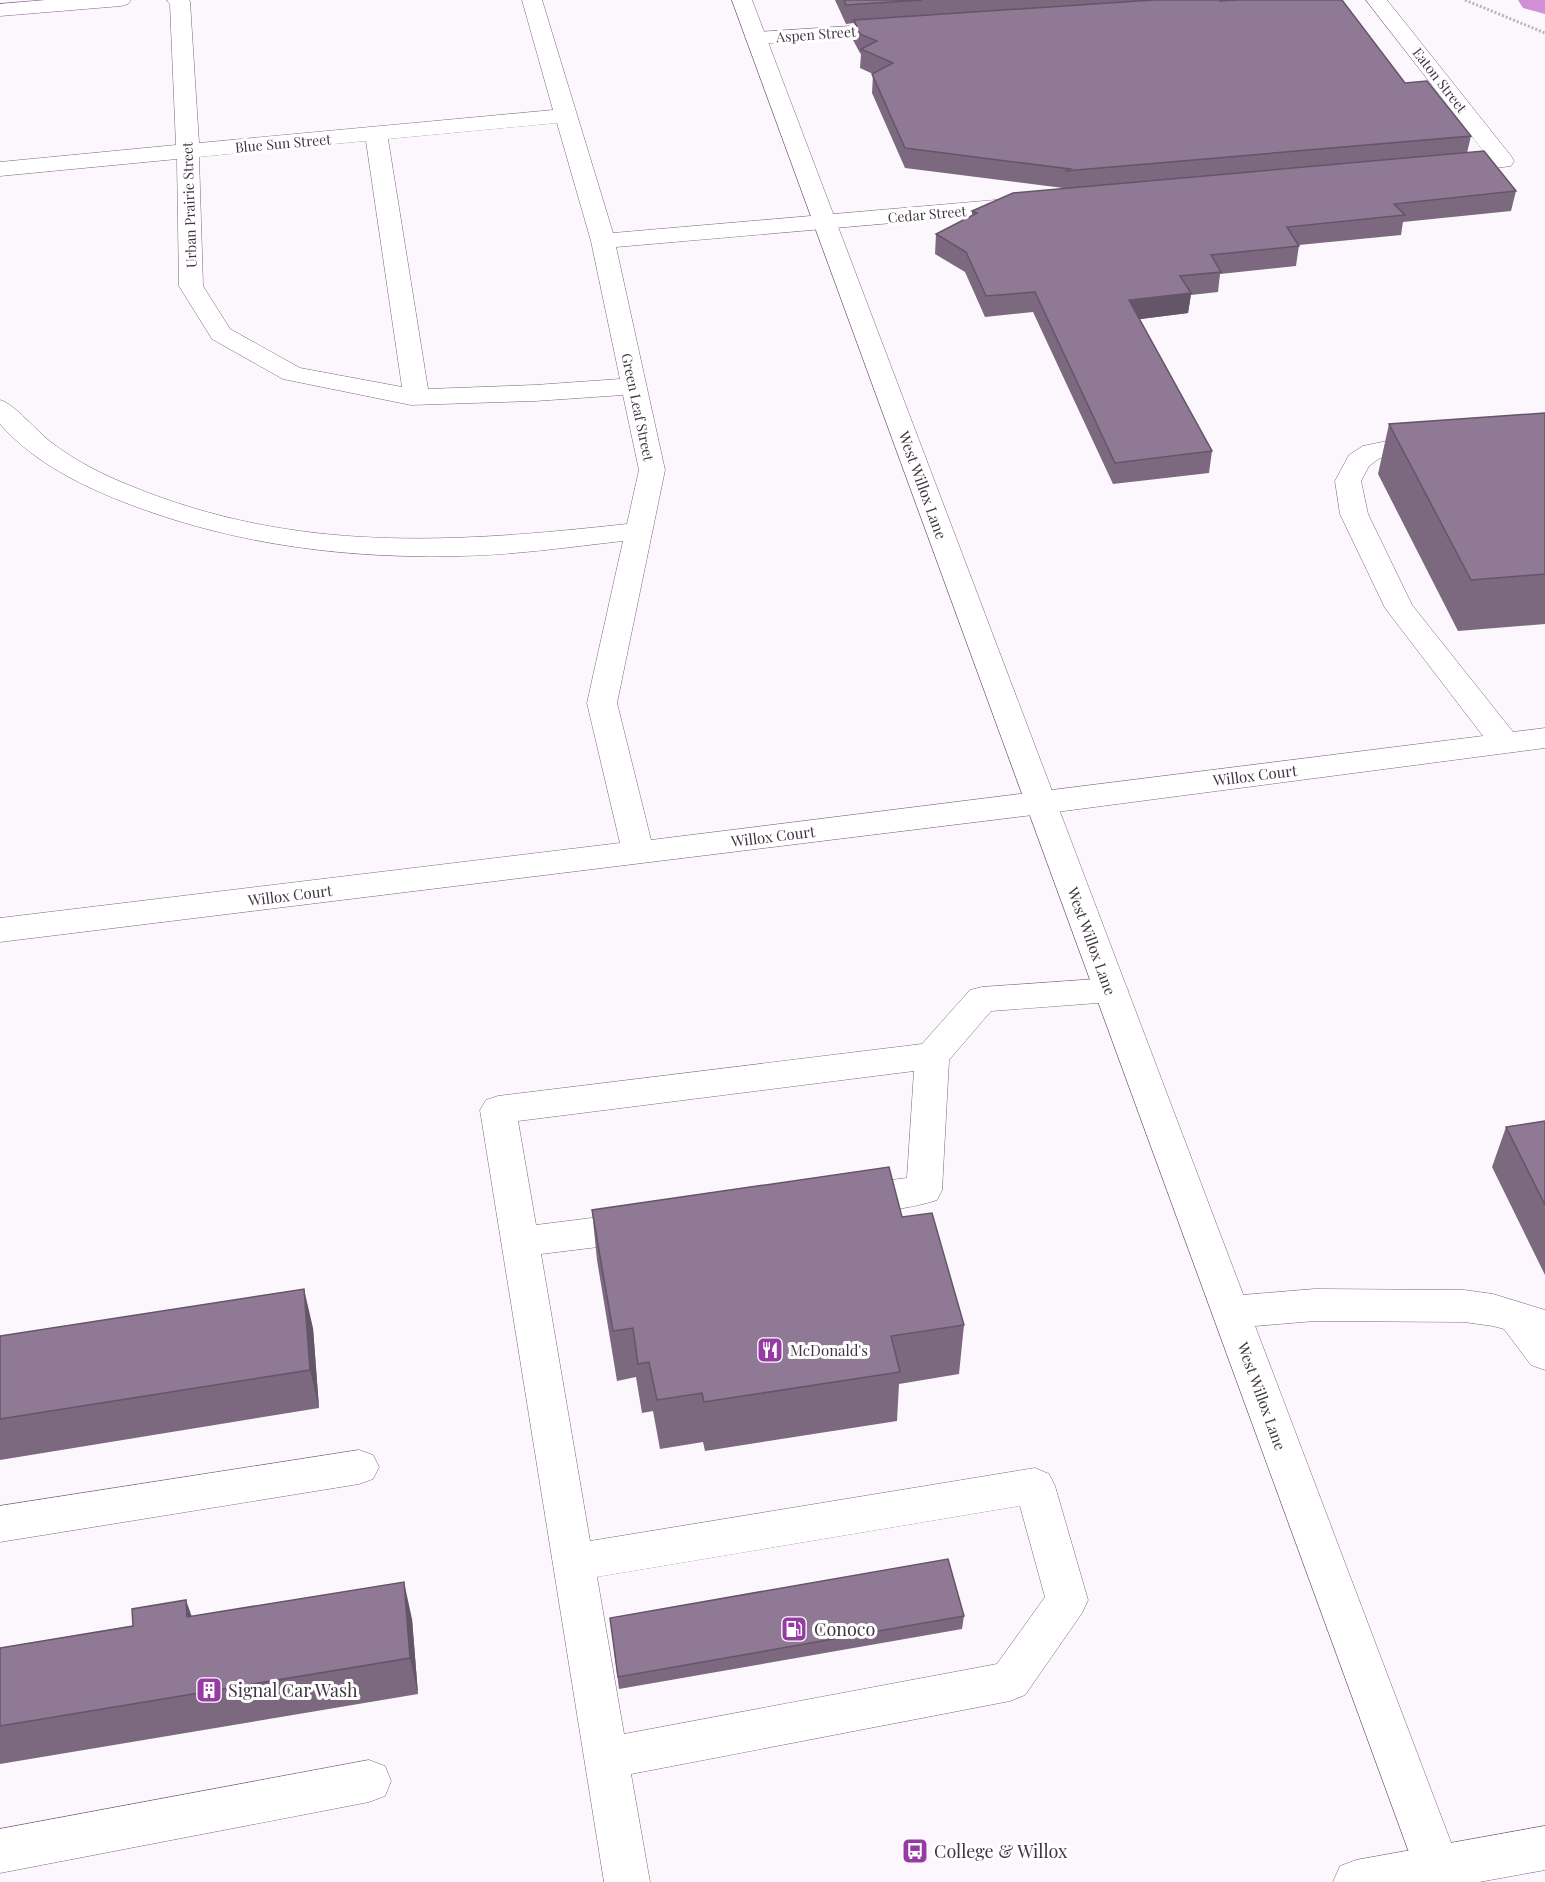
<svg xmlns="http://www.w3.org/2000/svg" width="1545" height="1882" font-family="'Playfair Display',serif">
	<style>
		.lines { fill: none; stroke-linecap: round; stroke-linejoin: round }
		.canal { fill: #cf90d8; fill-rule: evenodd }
		.minor-casing { stroke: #7c657f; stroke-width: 1 }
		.major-casing { stroke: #7c657f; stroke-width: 1 }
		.highway-casing { stroke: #7c657f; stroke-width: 1 }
		.path { stroke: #bbb4bc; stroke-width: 3; stroke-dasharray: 2 2; stroke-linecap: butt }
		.minor { fill: #fff; fill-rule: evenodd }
		.major { fill: #fff; fill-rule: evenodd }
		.highway { fill: #fff; fill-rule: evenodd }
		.wall { fill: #7c687f }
		.shaded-wall { fill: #655568 }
		.building { fill: #907994; stroke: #655568; stroke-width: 1.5 }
		.labels { text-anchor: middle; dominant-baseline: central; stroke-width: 6; stroke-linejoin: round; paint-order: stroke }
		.far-street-label { font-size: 14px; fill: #403541; stroke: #fff }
		.street-label { font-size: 15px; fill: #403541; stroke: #fff }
		.poi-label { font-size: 15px; fill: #403541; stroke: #fff; text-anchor: start }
		.near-poi-label { font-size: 18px; fill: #403541; stroke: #fff; text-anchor: start }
	</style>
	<rect width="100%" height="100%" fill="#fcf7fd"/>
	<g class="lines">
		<!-- canal -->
		<path class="canal" d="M1518,0H1545V14L1523,8Z"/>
		<!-- minor casing -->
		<g class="minor-casing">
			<path id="minor" d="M46,0H131L128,4L121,6L0,16V4Z
				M167,0H189L190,2L199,143L553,110L522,0H542L613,233L1019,198L1027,200L1031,205L1027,210L1019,212L616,247L665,470L617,703L651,840L1483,736L1385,608L1340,514L1335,481L1349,455L1363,446L1426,433L1435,435L1439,441L1435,447L1380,458L1369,466L1361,481L1368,514L1412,605L1513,732L1545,728V748L1041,814L0,942V918L620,843L587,703L623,541C569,547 515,555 460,556C349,559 238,545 134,506C86,488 35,464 0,424V400C15,404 37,432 52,443C76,461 103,475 131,486C297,554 453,543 627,524L639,470L623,395L535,401L411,405L283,379L212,339L179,286L177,159L0,176V162L176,145L170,4ZM557,123L591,241L620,379L535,385L428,389L388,139ZM366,141L402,387L300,368L230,329L203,286L199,157Z
				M1366,0H1387L1511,156L1514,161L1511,166L1447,174L1439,172L1436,167L1439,162L1487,156Z
				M898,23L905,25L909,29L905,33L757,44L750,42L746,38L750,34L757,32Z
				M1111,978L1123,981L1128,990L1123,999L1111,1002L991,1011L949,1060L942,1190L937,1200C912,1208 862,1217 838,1209L833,1199L838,1189L851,1185L907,1178L914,1071L518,1121L536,1225L639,1212L652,1217L657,1227L652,1237L639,1242L541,1254L590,1541L1035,1468L1049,1474L1055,1486L1088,1600L1082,1613L1025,1695L1010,1701L631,1774L650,1882H604L480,1110L486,1100L498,1096L922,1044L970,990L982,987ZM1020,1506L1045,1597L997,1664L624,1734L597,1577Z
				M1315,1289L1464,1290L1493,1294L1545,1310V1370L1531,1365L1504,1329L1493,1326L1464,1322L1315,1321L1231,1328L1218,1323L1212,1312L1218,1301L1231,1296Z
				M359,1450L373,1455L379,1467L373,1479L359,1484L0,1542V1506Z
				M369,1760L385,1766L391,1781L385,1796L369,1802L0,1873V1829Z"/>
		</g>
		<!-- major casing -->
		<g class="major-casing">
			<path id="major" d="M732,0H752L1466,1882H1420Z"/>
		</g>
		<!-- highway casing -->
		<g class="highway-casing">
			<path id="highway" d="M1545,1826V1870L1479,1882H1333L1340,1866L1356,1860Z"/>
		</g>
		<!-- path -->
		<path class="path" d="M1465,0L1545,33"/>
		<!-- minor -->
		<use href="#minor" class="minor"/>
		<!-- major -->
		<use href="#major" class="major"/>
		<!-- highway -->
		<use href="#highway" class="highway"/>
	</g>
	<!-- wall -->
	<path class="wall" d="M835,0H1224L1223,1L1405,83L1471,136L1467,153L1516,191L1511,211L1403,222L1401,235L1299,245L1296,266L1220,274L1218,292L1191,295L1188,313L1139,319L1212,451L1209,473L1113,484L1033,312L985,317L965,272L935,254L936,234L972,216V211L1063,189V188L905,168L872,93L873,74L860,68L861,54L860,53L853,40L854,23L846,24Z
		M1545,413V624L1458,631L1378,474L1389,424Z
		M1545,1121V1275L1492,1167L1506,1127Z
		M592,1210L902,1217L964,1325L959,1374L899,1384L897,1421L705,1451L703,1442L660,1449L653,1411L642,1413L636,1377L617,1381L597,1260Z
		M313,1328L319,1408L0,1460V1336Z
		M192,1616L412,1619L418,1694L0,1764V1648Z
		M964,1616L962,1629L619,1689L610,1618Z"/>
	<!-- shaded-wall -->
	<path class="shaded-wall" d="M1191,293L1188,313L1126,321L1129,300Z
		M304,1289L313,1328L319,1408L310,1370Z
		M404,1582L412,1619L418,1694L410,1658Z
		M186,1600L199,1637L187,1617Z"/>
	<!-- building -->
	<path class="building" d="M844,0H922L846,5Z
		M1153,0H1222L1221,1L1238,0H1342L1405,83L1427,81L1471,136L1065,171L1070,169L905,148L872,74L893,63L861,49L877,41L860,34L854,20Z
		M1484,151L1516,191L1394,204L1405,215L1287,227L1299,246L1211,255L1221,272L1180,276L1191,293L1129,300L1212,451L1115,463L1035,292L986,296L966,252L936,234L977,213L972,211L1013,193Z
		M1545,413V574L1471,580L1389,424Z
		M1545,1121V1205L1506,1127Z
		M889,1167L902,1217L932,1213L964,1325L891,1336L900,1372L704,1402L702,1393L657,1400L649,1362L638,1364L633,1328L613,1331L592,1210Z
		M304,1289L310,1370L0,1419V1336Z
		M948,1559L964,1616L618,1677L610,1618Z
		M404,1582L410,1658L0,1726V1648L133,1626L132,1609L186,1600L187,1617Z"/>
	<!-- icons -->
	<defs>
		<g id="restaurant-square" transform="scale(1.35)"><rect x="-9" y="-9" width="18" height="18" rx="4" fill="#963aa4" stroke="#fff"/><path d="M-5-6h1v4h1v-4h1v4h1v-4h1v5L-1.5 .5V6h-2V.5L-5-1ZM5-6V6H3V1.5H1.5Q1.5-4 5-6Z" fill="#fff"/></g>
		<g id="fuel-square" transform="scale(1.35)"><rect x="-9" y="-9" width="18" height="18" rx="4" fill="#963aa4" stroke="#fff"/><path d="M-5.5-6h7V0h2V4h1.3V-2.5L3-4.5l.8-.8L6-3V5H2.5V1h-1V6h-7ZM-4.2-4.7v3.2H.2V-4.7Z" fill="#fff"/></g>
		<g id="building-square" transform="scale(1.35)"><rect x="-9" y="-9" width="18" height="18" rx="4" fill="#963aa4" stroke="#fff"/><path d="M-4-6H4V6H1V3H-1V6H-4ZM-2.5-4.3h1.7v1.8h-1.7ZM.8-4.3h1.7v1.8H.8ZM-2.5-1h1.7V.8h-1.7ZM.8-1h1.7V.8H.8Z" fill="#fff"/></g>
		<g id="bus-square" transform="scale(1.35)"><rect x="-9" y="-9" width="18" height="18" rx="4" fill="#963aa4" stroke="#fff"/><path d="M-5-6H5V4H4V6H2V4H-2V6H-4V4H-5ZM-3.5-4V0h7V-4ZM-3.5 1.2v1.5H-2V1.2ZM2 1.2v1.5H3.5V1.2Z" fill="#fff"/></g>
	</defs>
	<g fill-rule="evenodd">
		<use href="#restaurant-square" x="770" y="1350"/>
		<use href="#fuel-square" x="794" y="1629"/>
		<use href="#building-square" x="209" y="1690"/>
		<use href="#bus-square" x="915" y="1851"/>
	</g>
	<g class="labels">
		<!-- far-street labels -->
		<g class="far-street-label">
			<text transform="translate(816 34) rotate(-4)">Aspen Street</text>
			<text transform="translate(1440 80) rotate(52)">Eaton Street</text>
			<text transform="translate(283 143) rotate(-5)">Blue Sun Street</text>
			<text transform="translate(189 205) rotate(-92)">Urban Prairie Street</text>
			<text transform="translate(927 214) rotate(-5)">Cedar Street</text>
			<text transform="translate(638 407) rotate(78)">Green Leaf Street</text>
		</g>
		<!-- street labels -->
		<g class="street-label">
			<text transform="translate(923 485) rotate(70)">West Willox Lane</text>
			<text transform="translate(1255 775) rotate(-7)">Willox Court</text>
			<text transform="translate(773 836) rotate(-7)">Willox Court</text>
			<text transform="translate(290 895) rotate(-7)">Willox Court</text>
			<text transform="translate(1092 941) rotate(70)">West Willox Lane</text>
			<text transform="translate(1262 1396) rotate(70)">West Willox Lane</text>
		</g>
		<!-- poi labels -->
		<g class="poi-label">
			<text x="790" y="1350">McDonald's</text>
		</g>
		<!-- near-poi labels -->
		<g class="near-poi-label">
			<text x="814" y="1629">Conoco</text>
			<text x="228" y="1690">Signal Car Wash</text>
			<text x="934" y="1851">College &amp; Willox</text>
		</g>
	</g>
</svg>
